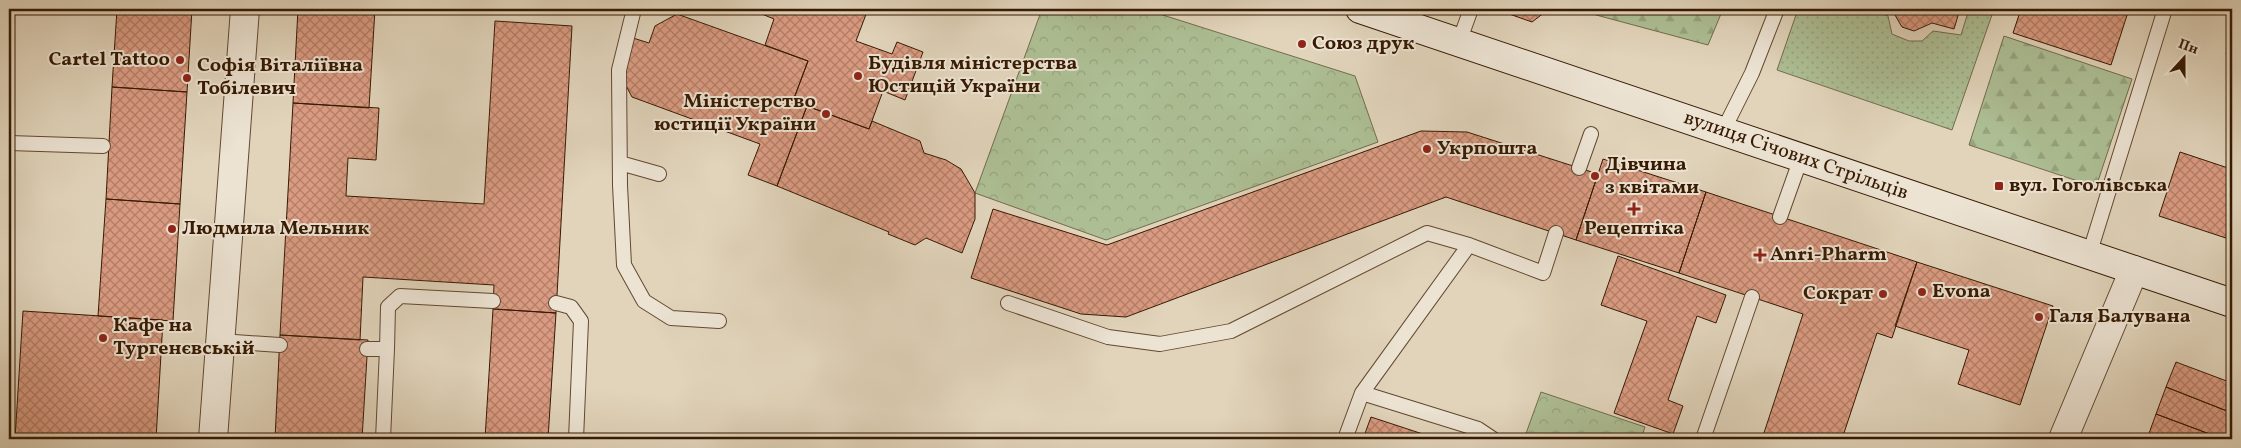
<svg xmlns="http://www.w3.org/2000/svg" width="2241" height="448" font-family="Vollkorn,serif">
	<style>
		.grass { fill: url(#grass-dots); stroke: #726c4b }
		.forest { fill: url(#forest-firs); stroke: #726c4b }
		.park { fill: url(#park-crowns); stroke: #726c4b }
		.building { fill: url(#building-cross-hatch); stroke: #371a02 }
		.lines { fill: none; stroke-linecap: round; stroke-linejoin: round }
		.lane-casing { stroke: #624830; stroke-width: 16 }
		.street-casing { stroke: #624830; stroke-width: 30 }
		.secondary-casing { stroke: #371a02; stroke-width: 30 }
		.lane { stroke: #ece3d3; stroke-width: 14 }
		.street { stroke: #ece3d3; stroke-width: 28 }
		.secondary { stroke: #ece3d3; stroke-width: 28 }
		.poi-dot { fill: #8f2418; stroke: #ece3d3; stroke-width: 2 }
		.labels { text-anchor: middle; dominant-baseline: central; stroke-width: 4; stroke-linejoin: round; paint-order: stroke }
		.poi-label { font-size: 20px; font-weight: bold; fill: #371a02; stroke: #ece3d3; text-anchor: start }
		.street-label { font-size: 20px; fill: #371a02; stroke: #ece3d3 }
	</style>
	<defs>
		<pattern id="grass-dots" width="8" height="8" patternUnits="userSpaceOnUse" patternTransform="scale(1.25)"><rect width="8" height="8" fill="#adbe94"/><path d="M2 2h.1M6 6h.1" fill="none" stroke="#95a37e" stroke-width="1.8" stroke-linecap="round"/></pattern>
		<pattern id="forest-firs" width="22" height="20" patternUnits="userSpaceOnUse" patternTransform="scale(1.25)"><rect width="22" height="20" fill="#adbe94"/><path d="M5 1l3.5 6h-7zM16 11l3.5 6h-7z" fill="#95a37e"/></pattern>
		<pattern id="park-crowns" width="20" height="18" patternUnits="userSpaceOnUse" patternTransform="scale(1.25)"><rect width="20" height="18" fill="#adbe94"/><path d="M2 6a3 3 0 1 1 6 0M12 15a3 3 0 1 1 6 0" fill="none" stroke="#95a37e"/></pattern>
		<pattern id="building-cross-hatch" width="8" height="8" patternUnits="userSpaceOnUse" patternTransform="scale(1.25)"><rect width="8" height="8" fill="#db9b82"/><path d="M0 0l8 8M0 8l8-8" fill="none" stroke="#b27e68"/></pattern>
	</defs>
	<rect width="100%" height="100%" fill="#e1d4bb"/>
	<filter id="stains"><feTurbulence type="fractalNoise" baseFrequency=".004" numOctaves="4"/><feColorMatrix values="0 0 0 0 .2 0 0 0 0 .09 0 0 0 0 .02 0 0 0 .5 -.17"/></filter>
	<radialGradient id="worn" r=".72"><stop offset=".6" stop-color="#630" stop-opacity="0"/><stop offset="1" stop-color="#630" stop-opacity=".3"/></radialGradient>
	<!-- grass -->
	<path class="grass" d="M1798,9H1869L1888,16L1892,34L1909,41H1922L1933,31L1961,35L1969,9H1994L1952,130L1777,70Z"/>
	<!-- forest -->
	<path class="forest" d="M1595,9H1723L1708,45L1585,12Z
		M2004,36L2132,79L2096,187L1969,145Z"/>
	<!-- park -->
	<path class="park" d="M1042,9H1144L1355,76L1378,142L1106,240L975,193Z
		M1541,392L1645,427L1641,439H1524Z"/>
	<!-- building -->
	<path class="building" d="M117,9H192L187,92L112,87Z
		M298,9H375L369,108L293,103Z
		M758,9H868L856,41L892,54L897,42L923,52L905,100L883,91L869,129L793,101L808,61L765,45L774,19L757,12Z
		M1495,9H1549L1532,22Z
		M1889,9H1960L1954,29L1932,23L1914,31L1902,27L1892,10Z
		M2021,9H2129L2111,65L2013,33Z
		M677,14L808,61L793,101L807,106L777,186L748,175L760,144L632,97L622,78L633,38L649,43L655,26Z
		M495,21L572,26L556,313L493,309L494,285L363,277L360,340L280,335L293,103L379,108L376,160L348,158L346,196L484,204Z
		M2232,34V55L2226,54Z
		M112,87L187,92L180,204L106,199Z
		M807,106L869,129L872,121L920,141L924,153L946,160L961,169L975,193V219L962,253L926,238L915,245L888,234L889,232L777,186Z
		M1421,131L1467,132L1598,174L1576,240L1446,197L1126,317L1081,314L971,278L993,209L1107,245Z
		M2180,152L2231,169L2232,165V240L2159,216Z
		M1603,159L1706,192L1679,273L1576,240Z
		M1706,192L1917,262L1892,338L1877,333L1842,439H1762L1803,314L1679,273Z
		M106,199L180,204L173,321L98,316Z
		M1618,256L1726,295L1716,323L1697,316L1668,400L1683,406L1673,434L1614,413L1647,321L1601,305Z
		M1917,262L2053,306L2020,405L1958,384L1969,350L1895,326Z
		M493,309L556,313L548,439H485Z
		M23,311L163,320L156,439H15Z
		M280,335L368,340L362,439H275Z
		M2176,362L2232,383V413L2166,387Z
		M2166,387L2232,413V439H2223L2156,414Z
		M2156,414L2223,439H2147Z
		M1371,417L1438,439H1363Z"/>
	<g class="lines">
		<!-- lane casing -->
		<g class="lane-casing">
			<path id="lane" d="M634,9L619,70L620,185L624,265L644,301L671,318L719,321
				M1459,42L1471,9
				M1723,131L1752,73L1777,9
				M9,143L103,146
				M620,163L659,174
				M1579,168L1591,134
				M1780,217L1801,158
				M2089,255L2165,9
				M556,303L571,307L581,321L576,439
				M1008,303L1108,337L1160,344L1231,331L1427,233L1469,245L1543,273L1556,233
				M220,341L280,345
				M367,349H387L388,307L400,296L493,301
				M1362,393L1478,429L1493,439
				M383,439L387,349
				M1345,439L1362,393L1469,245
				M1703,439L1752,297"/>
		</g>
		<!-- street casing -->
		<g class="street-casing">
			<path id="street" d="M213,439L245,9
				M2063,439L2134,270"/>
		</g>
		<!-- secondary casing -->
		<g class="secondary-casing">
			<path id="secondary" d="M1360,9L2232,303"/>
		</g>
		<!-- lane -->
		<use href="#lane" class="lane"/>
		<!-- street -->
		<use href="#street" class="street"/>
		<!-- secondary -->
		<use href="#secondary" class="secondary"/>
	</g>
	<!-- markers -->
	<g class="poi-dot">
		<circle cx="1302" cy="44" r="5"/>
		<circle cx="180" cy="60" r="5"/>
		<circle cx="858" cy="76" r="5"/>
		<circle cx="187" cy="78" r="5"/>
		<circle cx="826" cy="114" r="5"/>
		<circle cx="1427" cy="149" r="5"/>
		<circle cx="1595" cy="176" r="5"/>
		<rect x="1994" y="181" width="10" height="10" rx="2.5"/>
		<path d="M1631.5 201.5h5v5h5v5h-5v5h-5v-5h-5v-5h5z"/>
		<circle cx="172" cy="229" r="5"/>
		<path d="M1757.5 247.5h5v5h5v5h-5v5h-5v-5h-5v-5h5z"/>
		<circle cx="1922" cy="292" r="5"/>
		<circle cx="1883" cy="294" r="5"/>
		<circle cx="2039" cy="317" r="5"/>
		<circle cx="103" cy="338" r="5"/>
	</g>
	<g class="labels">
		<!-- poi labels -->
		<g class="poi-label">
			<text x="1312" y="44">Союз друк</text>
			<text x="170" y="60" text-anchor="end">Cartel Tattoo</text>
			<text x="868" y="64">Будівля міністерства<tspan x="868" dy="23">Юстицій України</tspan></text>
			<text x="197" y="66">Софія Віталіївна<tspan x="197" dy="23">Тобілевич</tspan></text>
			<text x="816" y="102" text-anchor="end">Міністерство<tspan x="816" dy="23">юстиції України</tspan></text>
			<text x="1437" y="149">Укрпошта</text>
			<text x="1605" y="165">Дівчина<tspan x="1605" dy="23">з квітами</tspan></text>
			<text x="2009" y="186">вул. Гоголівська</text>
			<text x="182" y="229">Людмила Мельник</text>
			<text x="1634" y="229" text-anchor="middle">Рецептіка</text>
			<text x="1770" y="255">Anri-Pharm</text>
			<text x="1932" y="292">Evona</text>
			<text x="1873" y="294" text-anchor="end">Сократ</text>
			<text x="2049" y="317">Галя Балувана</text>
			<text x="113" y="326">Кафе на<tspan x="113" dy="23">Тургенєвській</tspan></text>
		</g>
		<!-- street labels -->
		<g class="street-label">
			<text transform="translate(1796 156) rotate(19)">вулиця Січових Стрільців</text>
		</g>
	</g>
	<!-- margin -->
	<rect width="2241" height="448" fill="none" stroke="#e1d4bb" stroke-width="30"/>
	<rect x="10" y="10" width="2221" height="428" fill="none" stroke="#371a02" stroke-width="2.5"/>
	<rect x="15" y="15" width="2211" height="418" fill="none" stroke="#371a02"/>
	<!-- north arrow -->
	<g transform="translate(2184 58) rotate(21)" stroke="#ece3d3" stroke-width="4" paint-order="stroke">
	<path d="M0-4L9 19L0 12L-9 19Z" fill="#371a02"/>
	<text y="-8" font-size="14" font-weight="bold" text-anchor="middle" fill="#371a02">Пн</text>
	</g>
	<rect width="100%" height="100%" filter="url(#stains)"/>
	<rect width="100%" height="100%" fill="url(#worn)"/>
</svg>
